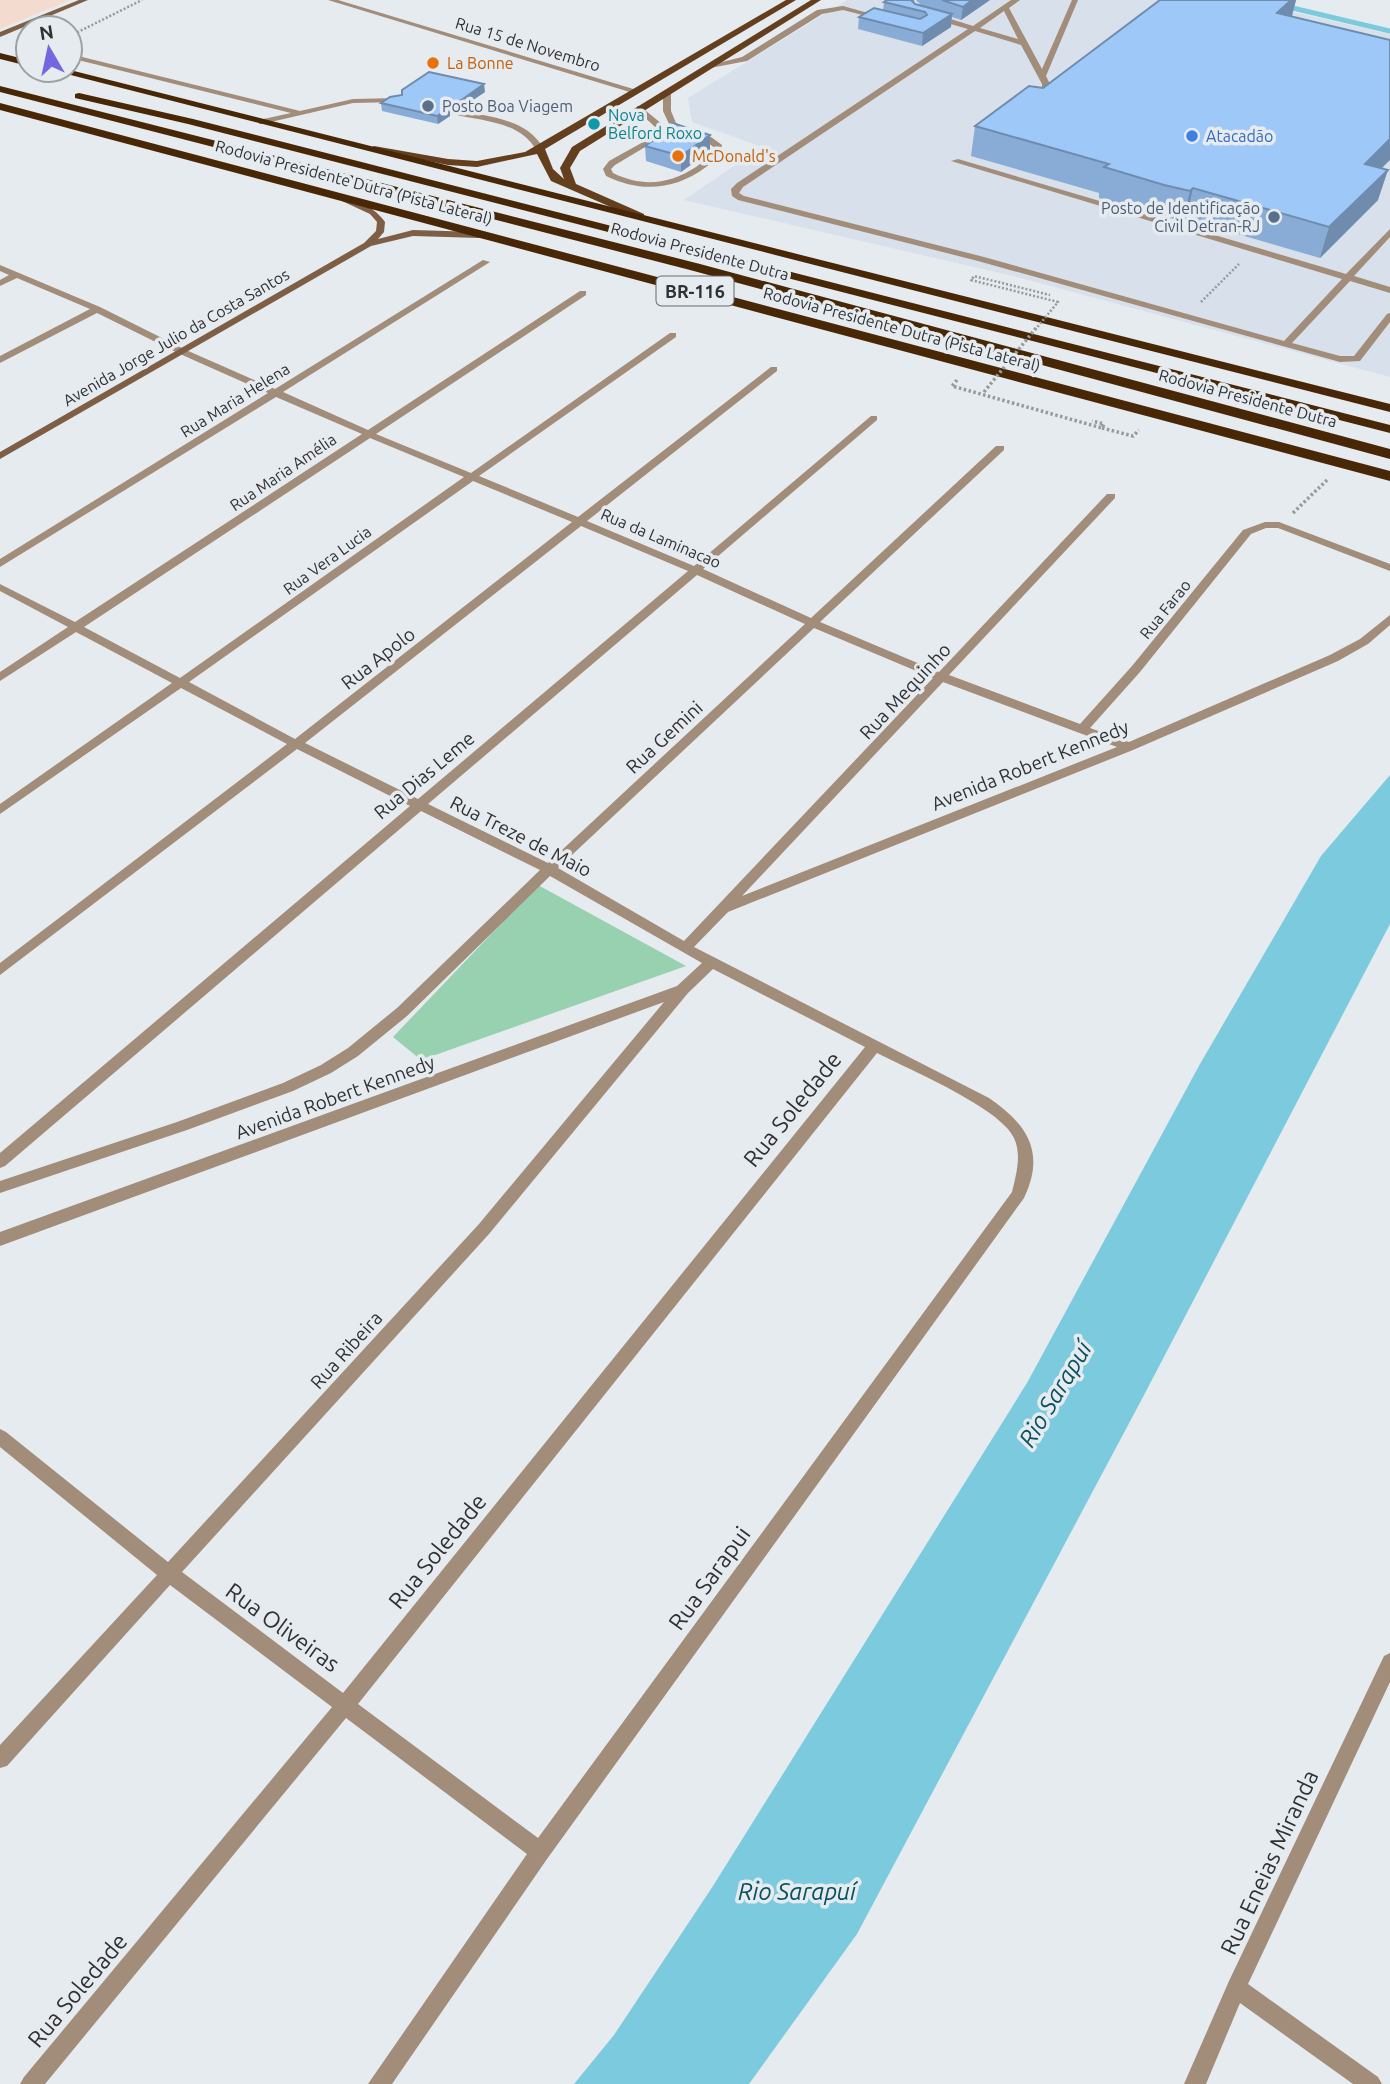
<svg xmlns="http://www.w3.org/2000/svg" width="1390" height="2084" font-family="Ubuntu,sans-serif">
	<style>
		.built { fill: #d7e0eb }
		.industrial { fill: #f3dbd0 }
		.green { fill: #97d1af }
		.water { fill: #7bcadd }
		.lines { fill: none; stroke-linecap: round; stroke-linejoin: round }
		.stream { stroke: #7bcadd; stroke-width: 5 }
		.path-far1 { stroke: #96999d; stroke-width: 2.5; stroke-dasharray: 2 2; stroke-linecap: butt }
		.path { stroke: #96999d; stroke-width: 3.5; stroke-dasharray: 2.5 2.5; stroke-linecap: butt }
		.lane { fill: #a28c7a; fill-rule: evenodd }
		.street { fill: #a28c7a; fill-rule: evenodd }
		.secondary { fill: #7e5f45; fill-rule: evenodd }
		.primary { fill: #633f1e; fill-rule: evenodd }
		.highway { fill: #472706; fill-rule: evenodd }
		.path-bridge-far1 { stroke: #96999d; stroke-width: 2.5; stroke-dasharray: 2 2; stroke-linecap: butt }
		.path-bridge { stroke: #96999d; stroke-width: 3.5; stroke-dasharray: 2.5 2.5; stroke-linecap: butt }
		.wall { fill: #88acd5 }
		.shaded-wall { fill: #6f8cae }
		.building { fill: #9ec8f8; stroke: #6f8cae; stroke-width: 2 }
		.food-dot { fill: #e8710a; stroke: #e6ebf0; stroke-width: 2.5 }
		.service-dot { fill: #5c6f8a; stroke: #e6ebf0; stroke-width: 2.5 }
		.culture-dot { fill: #0f9aa8; stroke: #e6ebf0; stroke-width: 2.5 }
		.shop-dot { fill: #3f7fe0; stroke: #e6ebf0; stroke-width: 2.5 }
		.labels { text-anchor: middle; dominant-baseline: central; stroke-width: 7; stroke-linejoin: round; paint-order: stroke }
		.far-street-label { font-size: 16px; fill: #2f3133; stroke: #e6ebf0 }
		.far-food-label { font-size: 16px; fill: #c56008; stroke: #e6ebf0; text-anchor: start }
		.far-service-label { font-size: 16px; fill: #4e5e75; stroke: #e6ebf0; text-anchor: start }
		.far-culture-label { font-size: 16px; fill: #0d838f; stroke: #e6ebf0; text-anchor: start }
		.far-shop-label { font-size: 16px; fill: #366cbe; stroke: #e6ebf0; text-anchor: start }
		.shield { fill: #e6ebf0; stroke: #66696c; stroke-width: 2 }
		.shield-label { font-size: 18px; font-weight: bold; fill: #2f3133 }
		.street-label { font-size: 19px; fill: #2f3133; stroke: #e6ebf0 }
		.near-street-label { font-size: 23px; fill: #2f3133; stroke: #e6ebf0 }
		.near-water-label { font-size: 24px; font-style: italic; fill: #0a515e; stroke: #e6ebf0 }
	</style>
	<rect width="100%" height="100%" fill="#e6ebf0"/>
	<!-- built -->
	<path class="built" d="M847,0H1240L1390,34V377L1013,276L684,200L762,147L692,122L688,98Z"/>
	<!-- industrial -->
	<path class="industrial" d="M0,0H70L0,29Z"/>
	<!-- green -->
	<path class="green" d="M538,885L686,966L421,1060L393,1037Z"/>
	<!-- water -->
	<path class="water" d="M1390,775V924L1143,1397L857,1934L749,2084H574L614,2035L713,1886L1027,1383L1200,1064L1321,856Z"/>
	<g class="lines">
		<!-- stream -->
		<path class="stream" d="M1259,0L1390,31"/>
		<!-- path-far1 -->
		<path class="path-far1" d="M70,36L142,0
			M1201,302L1239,264"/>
		<!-- path -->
		<path class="path" d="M957,380L952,386L1102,428L1104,424L1092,421
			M1102,428L1133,436L1139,430
			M1293,513L1327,480"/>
		<!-- lane -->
		<path class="lane" d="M908,0H914L915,6L922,10L973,26L1011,0H1020L1009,8L1042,69L1072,0H1078L1046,76L1050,84V93L1041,102L1034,100L1042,92V84L1021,45L975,31L743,187L739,193L744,196L984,257L1284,341L1342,279L951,161L958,159L1346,274L1390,229V237L1354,276L1390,287V293L1350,281L1292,343L1340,356H1354L1387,314L1390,313V322L1360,361L1340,362L978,261L738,200L732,196L731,189L737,183L968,29L916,14L908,7ZM1004,11L1018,39L980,28Z
			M843,6L886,18L882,20L843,10L822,14L747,61L710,68L706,66L742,57L817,10Z
			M70,54L300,111L353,99L398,98L402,100L398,102L353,103L262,124H259V120L291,113L70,58Z
			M667,90L671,92V111L676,123L711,137L722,145C721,154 714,161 706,167C675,190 641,193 606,176L603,169L609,161L654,136L655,127L637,110V106H640L662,124V137L615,165L611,169L613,173C642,187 668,185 696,167C703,162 710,156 715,148L705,141L670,126L663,111V92Z
			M455,110C485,116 527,118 543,148L536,150C520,121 481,121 452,114L451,112Z"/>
		<!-- street -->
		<path class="street" d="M328,0H338L640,91L633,93Z
			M483,260L490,262L283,392L368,430L580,291H586V295L376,434L471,473L670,333H676V337L479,476L578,517L771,367H777V371L587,521L694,566L871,416H877V420L703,569L811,618L996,446H1004V450L820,622L939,672L1107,494H1115V498L949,675L1080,724L1132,666L1243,530L1265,522H1279L1390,564V571L1278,528H1266L1251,534L1140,672L1090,728L1129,742L1330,655L1360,639L1390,615V625L1368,644L1338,661L1133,750L728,912L694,947L989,1098C1027,1124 1046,1152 1024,1198L547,1859L392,2084H368L527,1854L346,1718L45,2084H20L24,2077L332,1707L170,1585L7,1766L0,1768V1745L157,1575L0,1447V1429L6,1432L168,1562L479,1224L664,1002L0,1246V1232L677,986L702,963L550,876L407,1016L358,1056L331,1073L293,1091L187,1130L0,1193V1181L177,1122L283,1083L321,1065L348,1048L397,1008L540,870L421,811L5,1166L0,1168V1153L410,806L297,749L0,975V963L287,744L181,688L0,814V804L172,683L76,632L0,681V672L68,627L0,591V584L75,622L362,434L276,397L0,567V559L268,393L180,354L97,313L0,363V356L90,309L17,278L0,286V280L9,275L0,271V265L100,307L186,350L275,389ZM370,438L464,477L180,678L84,627ZM473,481L572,522L295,739L189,682ZM581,526L688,571L418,799L305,743ZM697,575L805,624L548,863L428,804ZM814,628L933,678L684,941L558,868ZM943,682L1117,747L742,896ZM713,969L865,1047L343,1693L182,1572L489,1234L688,993ZM877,1053C908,1069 1001,1108 1014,1138C1022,1155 1016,1175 1012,1192L538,1838L358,1704Z
			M1390,1653V1682L1248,1984L1378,2077L1382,2084H1353L1240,2003L1206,2084H1184L1229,1981L1384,1656Z"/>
		<!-- secondary -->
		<path class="secondary" d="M79,0H88L0,37V32Z
			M342,197C358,198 376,209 385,222L384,232L378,239L413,230L479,232L483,235L479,238L413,236L371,246L0,459V452L364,243L376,231L377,222L370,214L342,201Z"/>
		<!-- primary -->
		<path class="primary" d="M786,0H796L545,149L553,169L564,179L560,168L572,147L811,0H821L580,151L570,168L576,184L644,214V218H636L551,181L537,154L477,167L448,165L369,149L374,146L448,159L477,161L525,152Z"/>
		<!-- highway -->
		<path class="highway" d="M0,53L28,60V66L0,59Z
			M51,70H70L1390,404V412Z
			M0,86L700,264L1390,449V459L690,270L0,92Z
			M79,93L193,119L1390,425V433L188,124L75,98V94Z
			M0,103L1390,471V481L0,110Z"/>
		<!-- path-bridge-far1 -->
		<path class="path-bridge-far1" d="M1035,330L1058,302L971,280L974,276L1050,295"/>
		<!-- path-bridge -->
		<path class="path-bridge" d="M984,392L1036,328"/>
	</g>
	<!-- wall -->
	<path class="wall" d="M916,0H990L961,20L952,17L951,27L922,46L858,29L859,17L883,10L884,2L915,4L921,5Z
		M1160,0H1296L1292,17L1382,168L1378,200L1320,258L1186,219L1183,221L1157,215L1099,198V193L971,156L975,126L1043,88Z
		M485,92L461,108L450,110V116L438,124L382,111L381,103Z
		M647,140L710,151L681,172L646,161L645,146L647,145Z"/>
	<!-- shaded-wall -->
	<path class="shaded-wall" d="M972,0H990L961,20L963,7Z
		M1291,0H1296L1290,22L1277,13Z
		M952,14L951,27L922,46L923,33Z
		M484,84L485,92L461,108L450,110L449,102Z
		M450,108V116L438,124L437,116Z
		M710,135V151L681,172V156Z
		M1390,139V160L1356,194L1365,164Z
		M1388,170L1378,200L1320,258L1329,227Z
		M1193,188L1186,219L1183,221L1190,191Z"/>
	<!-- building -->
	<path class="building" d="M887,0H911L915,4L952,14L923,33L859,17L874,8L920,19L927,15L925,12L884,2Z
		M942,0H972L963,7Z
		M1160,0H1291L1277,13L1390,40V139L1365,164L1388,170L1329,227L1193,188L1190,191L1164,185L1104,167L1109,164L975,126L1029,86L1043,88Z
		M429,72L484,84L460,101L449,102L450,108L437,116L381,103L390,97L402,95V90Z
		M672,123L710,135L681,156L645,146L652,141L647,140Z"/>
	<!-- markers -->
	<g class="food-dot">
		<circle cx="433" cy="63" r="7"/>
		<circle cx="678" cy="156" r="7"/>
	</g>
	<g class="service-dot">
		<circle cx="428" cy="106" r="7"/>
		<circle cx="1274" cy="217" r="7"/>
	</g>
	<circle class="culture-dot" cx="594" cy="124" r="7"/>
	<circle class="shop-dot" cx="1192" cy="136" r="7"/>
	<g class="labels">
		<!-- far-street labels -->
		<g class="far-street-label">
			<text transform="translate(528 44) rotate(17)">Rua 15 de Novembro</text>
			<text transform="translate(354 182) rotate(15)">Rodovia Presidente Dutra (Pista Lateral)</text>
			<text transform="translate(700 251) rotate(15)">Rodovia Presidente Dutra</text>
			<text transform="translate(902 329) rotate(15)">Rodovia Presidente Dutra (Pista Lateral)</text>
			<text transform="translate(176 337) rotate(-30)">Avenida Jorge Julio da Costa Santos</text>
			<text transform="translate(1248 398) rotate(15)">Rodovia Presidente Dutra</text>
			<text transform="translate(235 400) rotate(-32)">Rua Maria Helena</text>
			<text transform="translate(283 472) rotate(-34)">Rua Maria Amélia</text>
			<text transform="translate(661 538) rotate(23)">Rua da Laminacao</text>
			<text transform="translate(327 560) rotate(-36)">Rua Vera Lucia</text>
			<text transform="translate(1165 609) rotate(-51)">Rua Farao</text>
		</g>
		<!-- far-food labels -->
		<g class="far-food-label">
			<text x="447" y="63">La Bonne</text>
			<text x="692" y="156">McDonald's</text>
		</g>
		<!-- far-service labels -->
		<g class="far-service-label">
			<text x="442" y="106">Posto Boa Viagem</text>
			<text x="1260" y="208" text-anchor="end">Posto de Identificação<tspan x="1260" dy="18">Civil Detran-RJ</tspan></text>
		</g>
		<!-- far-culture labels -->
		<g class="far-culture-label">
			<text x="608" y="115">Nova<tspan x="608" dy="18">Belford Roxo</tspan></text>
		</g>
		<!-- far-shop labels -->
		<g class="far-shop-label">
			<text x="1206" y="136">Atacadão</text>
		</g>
		<!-- shield labels -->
		<rect class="shield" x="656.5" y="276.5" width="77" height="29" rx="5"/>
		<g class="shield-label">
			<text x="695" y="291">BR-116</text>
		</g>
		<!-- street labels -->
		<g class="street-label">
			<text transform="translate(378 658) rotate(-38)">Rua Apolo</text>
			<text transform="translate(905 691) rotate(-47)">Rua Mequinho</text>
			<text transform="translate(664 737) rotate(-43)">Rua Gemini</text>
			<text transform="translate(1030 765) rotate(-22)">Avenida Robert Kennedy</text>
			<text transform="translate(424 775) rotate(-40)">Rua Dias Leme</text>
			<text transform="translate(521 836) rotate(27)">Rua Treze de Maio</text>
			<text transform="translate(335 1097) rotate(-20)">Avenida Robert Kennedy</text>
			<text transform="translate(346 1350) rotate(-48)">Rua Ribeira</text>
		</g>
		<!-- near-street labels -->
		<g class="near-street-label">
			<text transform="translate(792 1109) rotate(-51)">Rua Soledade</text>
			<text transform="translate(437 1551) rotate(-51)">Rua Soledade</text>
			<text transform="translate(709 1578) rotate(-54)">Rua Sarapui</text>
			<text transform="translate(283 1627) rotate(36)">Rua Oliveiras</text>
			<text transform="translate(1269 1862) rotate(-65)">Rua Eneias Miranda</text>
			<text transform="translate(77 1990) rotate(-50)">Rua Soledade</text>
		</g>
		<!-- near-water labels -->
		<g class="near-water-label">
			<text transform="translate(1055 1394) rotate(-59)">Rio Sarapuí</text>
			<text x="797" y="1891">Rio Sarapuí</text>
		</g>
	</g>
	<!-- north arrow -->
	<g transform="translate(49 49) rotate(351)"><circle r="33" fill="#e6ebf0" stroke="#9da1a4" stroke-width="2"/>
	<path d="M0-5L12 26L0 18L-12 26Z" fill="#7466e1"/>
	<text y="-10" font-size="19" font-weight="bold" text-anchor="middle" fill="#2f3133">N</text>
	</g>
</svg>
